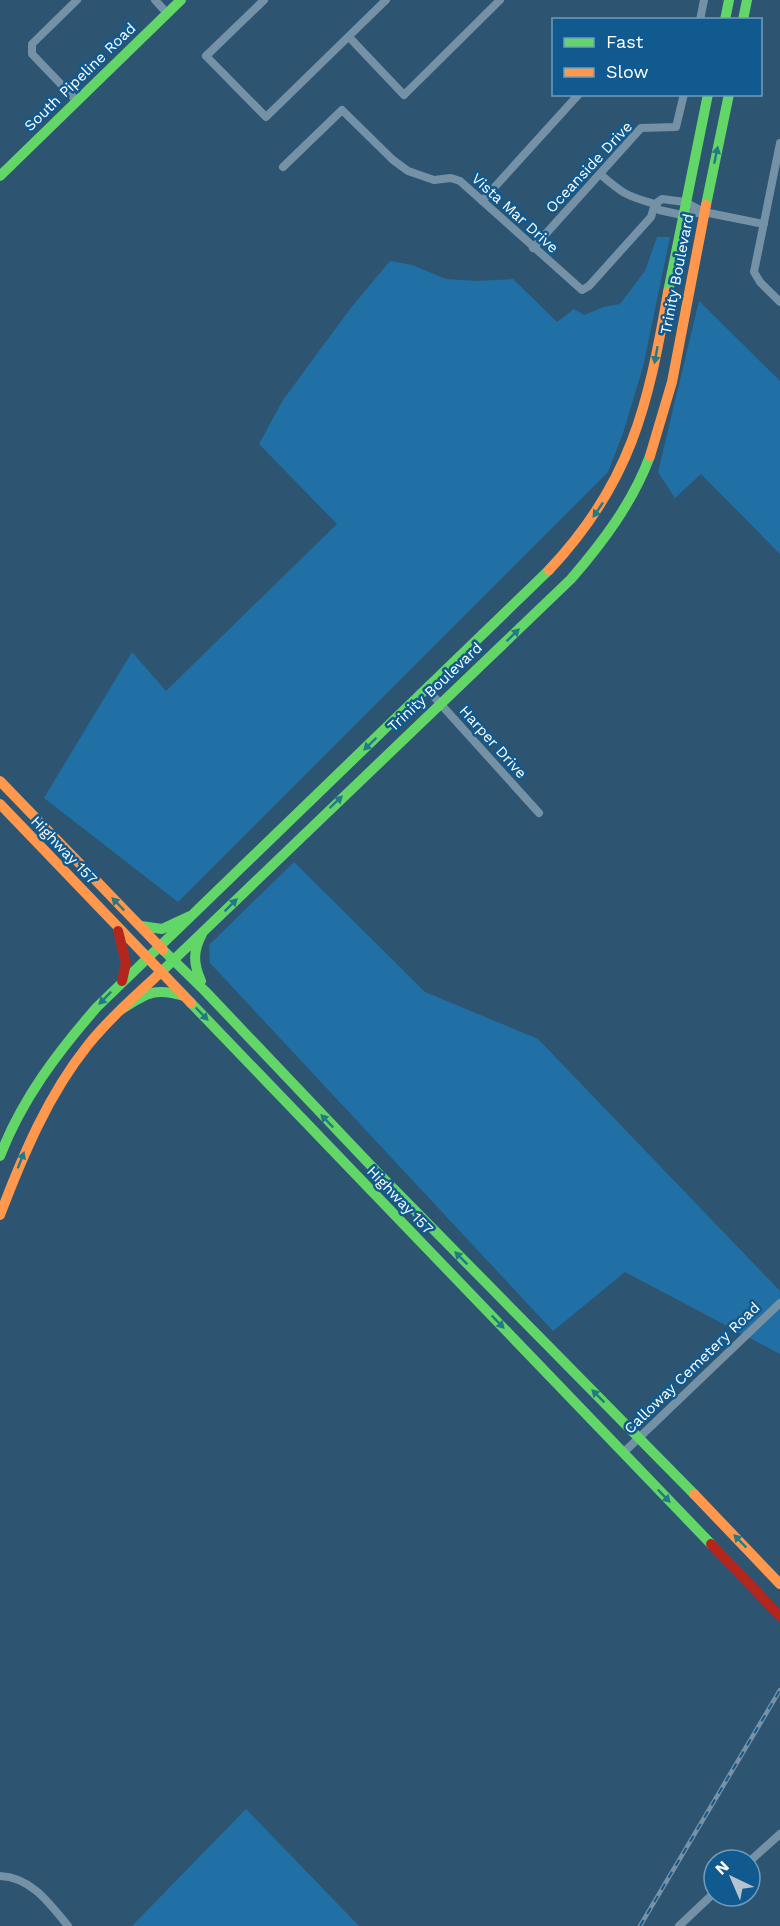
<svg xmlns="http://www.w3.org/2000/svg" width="780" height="1926" font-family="'Work Sans',sans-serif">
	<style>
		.green { fill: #2070a5 }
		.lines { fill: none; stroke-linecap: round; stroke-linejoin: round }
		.street { stroke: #7491a6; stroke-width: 8 }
		.fast { stroke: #63d668; stroke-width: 10 }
		.slow { stroke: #ff974d; stroke-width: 10 }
		.jam { stroke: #b3261e; stroke-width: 10 }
		.rail-casing { stroke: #7891a5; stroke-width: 4.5 }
		.rail { stroke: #105a8f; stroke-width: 2; stroke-dasharray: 7; stroke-linecap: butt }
		.oneway { fill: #257985 }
		.labels { text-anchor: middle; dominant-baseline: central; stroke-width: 5; stroke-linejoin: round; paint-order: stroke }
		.street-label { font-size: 15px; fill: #fff; stroke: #105a8f }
	</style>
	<rect width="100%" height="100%" fill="#2d5572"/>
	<!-- green -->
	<path class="green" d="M657,237H670L643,367L623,433L608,472L178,902L44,798L132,652L166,691L337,524L259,444L283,400L350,309L390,261L412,265L446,279L477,281L513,279L557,322L574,309L584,315L604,307L620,304L645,271Z
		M699,301L780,381V554L701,474L675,498L658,472Z
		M294,862L425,992L538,1039L780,1291V1354L625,1272L553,1331L210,963L209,945Z
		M246,1809L359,1926H132Z"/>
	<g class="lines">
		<!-- street -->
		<path class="street" d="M77,0L32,44V54L77,101
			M155,0L167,13
			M264,0L206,56L266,117L386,0
			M700,20L704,0
			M349,37L404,95L500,0
			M780,143L754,272L760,282L780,302
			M283,167L342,110L393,160L408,171L434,180L451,178L460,181L582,290L589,286L651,217L655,204
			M600,174C622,193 626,196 655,204L659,210L682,215L704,212
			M482,201L579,94
			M655,204L662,199L685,202L704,212L764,224
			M533,248L641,128L676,127L684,94
			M427,689L539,813
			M623,1453L780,1303
			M750,1861L780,1834
			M0,1876C31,1877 50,1904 68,1926
			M679,1926L714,1893"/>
		<!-- fast -->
		<path class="fast" d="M725,20L729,0
			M743,20L747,0
			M0,176L181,0
			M706,205L729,94
			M668,292L708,94
			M141,926L162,929L190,916
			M163,950L205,991L376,1171L694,1494
			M160,973L571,579C603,542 633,502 650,456
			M201,981C193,963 193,951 202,934
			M191,1003L711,1544
			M122,1009C147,993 155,987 184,996
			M0,1156C22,1099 57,1053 97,1007L549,570"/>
		<!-- slow -->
		<path class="slow" d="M650,456L672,382L706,205
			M549,570C631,483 648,406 668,292
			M0,781L163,950
			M0,804L191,1003
			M0,1215C23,1155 48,1095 88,1045C109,1019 135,996 160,973
			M694,1494L780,1584"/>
		<!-- jam -->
		<path class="jam" d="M118,931L126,963L122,981
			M711,1544L780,1616"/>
		<!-- rail casing -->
		<g class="rail-casing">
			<path id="rail" d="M640,1926L780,1690"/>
		</g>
		<!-- rail -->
		<use href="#rail" class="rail"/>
	</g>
	<!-- one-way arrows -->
	<defs><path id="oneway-solid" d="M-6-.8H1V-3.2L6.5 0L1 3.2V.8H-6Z" transform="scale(1.5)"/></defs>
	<g class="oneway">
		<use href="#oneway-solid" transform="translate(716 155) rotate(-78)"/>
		<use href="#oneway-solid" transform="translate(656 355) rotate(100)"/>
		<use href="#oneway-solid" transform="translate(598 510) rotate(124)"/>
		<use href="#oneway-solid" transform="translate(513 635) rotate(-44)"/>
		<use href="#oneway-solid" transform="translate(370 744) rotate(136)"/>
		<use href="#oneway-solid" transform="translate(336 802) rotate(-44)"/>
		<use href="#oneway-solid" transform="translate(118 904) rotate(-134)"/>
		<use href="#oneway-solid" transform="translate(231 905) rotate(-45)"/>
		<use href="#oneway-solid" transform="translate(105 998) rotate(134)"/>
		<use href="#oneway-solid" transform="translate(202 1014) rotate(46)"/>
		<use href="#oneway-solid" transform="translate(327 1121) rotate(-134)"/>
		<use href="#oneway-solid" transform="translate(21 1160) rotate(-69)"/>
		<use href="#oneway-solid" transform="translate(461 1258) rotate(-135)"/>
		<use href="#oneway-solid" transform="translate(498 1322) rotate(46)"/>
		<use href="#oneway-solid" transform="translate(598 1396) rotate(-135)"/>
		<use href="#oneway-solid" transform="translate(664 1496) rotate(46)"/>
		<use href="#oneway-solid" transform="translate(740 1541) rotate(-134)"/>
	</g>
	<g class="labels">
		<!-- street labels -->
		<g class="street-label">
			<text transform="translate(80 77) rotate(-44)">South Pipeline Road</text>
			<text transform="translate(589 167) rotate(-47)">Oceanside Drive</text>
			<text transform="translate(515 213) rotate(42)">Vista Mar Drive</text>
			<text transform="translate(677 274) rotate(-79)">Trinity Boulevard</text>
			<text transform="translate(435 687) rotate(-43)">Trinity Boulevard</text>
			<text transform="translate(493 742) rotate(48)">Harper Drive</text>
			<text transform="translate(64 850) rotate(46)">Highway 157</text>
			<text transform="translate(400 1200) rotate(46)">Highway 157</text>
			<text transform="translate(692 1368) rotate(-44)">Calloway Cemetery Road</text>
		</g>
	</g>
	<!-- legend -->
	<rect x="552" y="18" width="210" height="78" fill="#105a8f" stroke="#709cbc" stroke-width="1.5"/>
	<rect x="564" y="38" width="30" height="9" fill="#63d668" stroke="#709cbc" stroke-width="1.5"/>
	<text x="606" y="48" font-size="18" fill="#ffffff">Fast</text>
	<rect x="564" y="68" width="30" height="9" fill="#ff974d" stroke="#709cbc" stroke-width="1.5"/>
	<text x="606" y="78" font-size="18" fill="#ffffff">Slow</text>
	<!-- north arrow -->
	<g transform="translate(732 1878) rotate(316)"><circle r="28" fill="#105a8f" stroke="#709cbc" stroke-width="1.5"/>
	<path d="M0-4.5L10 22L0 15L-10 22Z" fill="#b6c4ce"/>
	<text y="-9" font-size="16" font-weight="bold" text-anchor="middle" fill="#ffffff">N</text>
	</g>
</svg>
